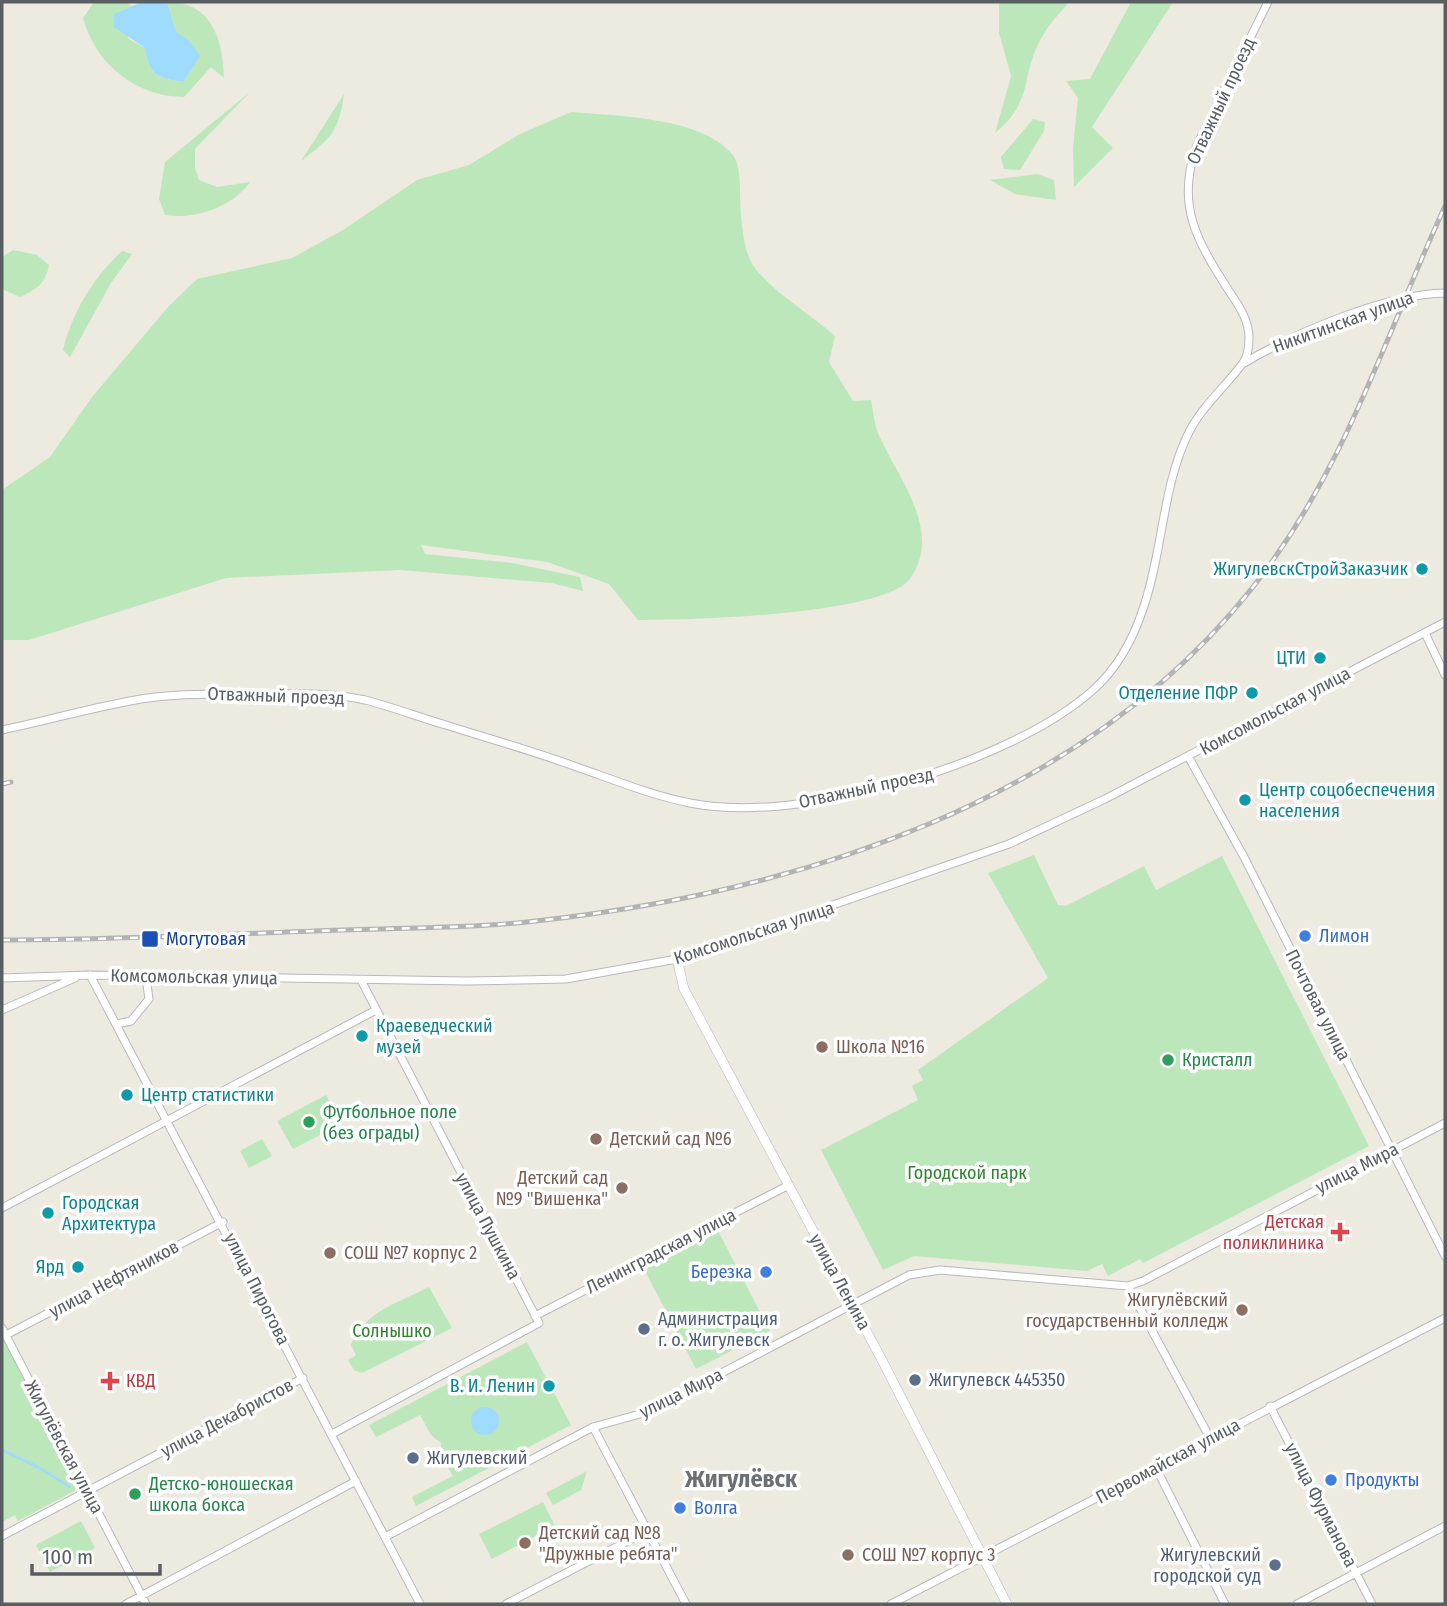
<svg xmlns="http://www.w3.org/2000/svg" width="1447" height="1606" font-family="'Fira Sans Condensed',sans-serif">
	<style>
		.green { fill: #bce7ba }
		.water { fill: #9edbff }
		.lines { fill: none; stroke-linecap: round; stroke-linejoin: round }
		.stream { stroke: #9edbff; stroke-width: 2.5 }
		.minor-casing { stroke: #b6b9be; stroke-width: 9 }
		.tertiary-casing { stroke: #b6b9be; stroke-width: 10 }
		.minor { stroke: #fff; stroke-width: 7 }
		.tertiary { stroke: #fff; stroke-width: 9 }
		.rail-casing { stroke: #b2b3b3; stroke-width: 5 }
		.rail { stroke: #fff; stroke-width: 2.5; stroke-dasharray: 8; stroke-linecap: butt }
		.culture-dot { fill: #0f9aa8; stroke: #fff; stroke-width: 2.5 }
		.shop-dot { fill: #3f7fe0; stroke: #fff; stroke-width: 2.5 }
		.transit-dot { fill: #1a4fb4; stroke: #fff; stroke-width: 2.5 }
		.education-dot { fill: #8d6e63; stroke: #fff; stroke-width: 2.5 }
		.leisure-dot { fill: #2e9e5b; stroke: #fff; stroke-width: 2.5 }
		.health-dot { fill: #e0444e; stroke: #fff; stroke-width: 2.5 }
		.service-dot { fill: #5c6f8a; stroke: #fff; stroke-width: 2.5 }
		.labels { text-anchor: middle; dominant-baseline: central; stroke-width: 7; stroke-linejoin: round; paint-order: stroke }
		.street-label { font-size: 18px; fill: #595e62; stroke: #fff }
		.culture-label { font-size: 18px; fill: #0d838f; stroke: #fff; text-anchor: end }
		.shop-label { font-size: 18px; fill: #366cbe; stroke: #fff; text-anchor: start }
		.transit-label { font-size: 18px; fill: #164399; stroke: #fff; text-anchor: start }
		.education-label { font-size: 18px; fill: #785e54; stroke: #fff; text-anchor: start }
		.leisure-label { font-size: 18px; fill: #27864d; stroke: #fff; text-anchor: start }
		.park-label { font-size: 18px; fill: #2e852e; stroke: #fff }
		.health-label { font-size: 18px; fill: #be3a42; stroke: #fff; text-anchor: end }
		.service-label { font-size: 18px; fill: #4e5e75; stroke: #fff; text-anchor: start }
		.district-label { font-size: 24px; font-weight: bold; fill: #6a7074; stroke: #fff }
	</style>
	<rect width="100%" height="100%" fill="#edeae0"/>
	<!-- green -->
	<path class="green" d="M94,2H126L134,8L115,14L129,39L145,48C149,75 157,78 182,82L188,40L176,33L167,2C213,2 223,41 224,78L211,67L184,97C137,97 95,64 83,18Z
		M999,2H1069C1060,13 1049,24 1042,37C1020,74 1035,101 995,133L1011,76L999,33Z
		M1131,2H1173L1092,127L1113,148L1074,187L1073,148L1078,98L1066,81L1090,79Z
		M250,92L195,149V168L199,180L217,187L250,182C233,207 194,220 165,215L159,199L165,162Z
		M344,94C339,132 330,139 301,161Z
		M571,112C616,116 702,117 732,154C739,161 740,179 740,189C740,210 742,250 754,267C776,295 809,313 835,336L829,362L853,401L871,400C873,410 874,421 877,431C892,467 923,504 922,544C922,557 915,575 906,583C868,615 693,620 638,620L609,584L547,562L421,545L425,554L512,563L580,577L583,591L552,583L400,570L226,578L29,640H2V490L50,457L92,397L168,307L197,279L292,258L343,230L417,180L469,165L520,134Z
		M1033,119L1045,122L1044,131L1020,170L1004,169L1001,157Z
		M1037,174L1054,180L1056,200L1015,194L990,180Z
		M13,250L37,255L49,265C46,283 36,290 20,297L2,289V257Z
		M122,251L132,254L111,283L70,357L63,350C72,312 94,277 122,251Z
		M1034,855L1058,905L1066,906L1144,866L1156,890L1222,856L1369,1146L1143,1263L1140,1259L1108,1276L1102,1264L1087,1271L914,1256L883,1270L821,1150L918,1100L912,1086L923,1080L918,1070L1048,978L988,873Z
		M326,1095L341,1124L293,1149L277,1121Z
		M262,1139L272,1156L249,1168L240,1151Z
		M717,1229L770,1331L696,1369L643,1267Z
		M429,1287L452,1328L362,1373L354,1370L348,1360L356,1355L351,1345C363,1312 400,1302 429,1287Z
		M2,1337L78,1482V1489L18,1521L15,1515L2,1522Z
		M527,1342L571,1425L416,1506L412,1497L453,1476L441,1455V1443L431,1435L420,1415L376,1437L369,1425Z
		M587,1471L581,1490L553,1505L546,1493Z
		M543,1502L555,1526L492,1559L479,1534Z
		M81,1521L95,1548L50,1572L36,1545Z"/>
	<!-- water -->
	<path class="water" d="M142,2H167L176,32L188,40L200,56L183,82C157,78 149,75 145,48L114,27V14Z
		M471 1421a14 14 0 1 1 28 0a14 14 0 1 1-28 0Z"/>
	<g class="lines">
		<!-- stream -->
		<path class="stream" d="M2,1450L38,1467L70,1487"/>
		<!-- minor casing -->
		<g class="minor-casing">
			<path id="minor" d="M1244,363C1295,333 1386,294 1445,293
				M1425,633L1445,675
				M2,730C45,721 87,709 130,701C170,693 211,694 252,694C289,694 328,692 365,700C393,707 421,718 449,726C490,739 533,751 574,766C612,779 650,795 690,803C800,825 1009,765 1093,690C1117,669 1133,639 1143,609C1163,552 1162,486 1189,432C1203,405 1226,386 1243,363C1247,357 1249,346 1249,338C1249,320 1239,306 1229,291C1197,241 1175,205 1197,145L1268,2
				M1188,756L1244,857L1445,1256
				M90,975L420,1604
				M2,978L90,975L467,981L566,979L677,959L1009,844L1105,799L1445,622
				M2,1010L75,978
				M117,1024L131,1021L149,999L147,985L140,975
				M2,1208L376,1010
				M1128,1286L1211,1440
				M535,1316L787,1186
				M2,1328L146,1604
				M6,1335L223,1222
				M1270,1406L1372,1604
				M593,1427L686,1604
				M332,1434L539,1323L361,980
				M1156,1468L1225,1604
				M2,1536L303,1378
				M385,1537L593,1427L647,1412L909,1275L940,1270L1128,1286L1143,1281L1445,1123
				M126,1604L356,1481
				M506,1604L647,1531
				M891,1604L1445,1318
				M1297,1604L1445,1526"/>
		</g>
		<!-- tertiary casing -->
		<g class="tertiary-casing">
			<path id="tertiary" d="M677,959L684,989L883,1362L1007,1604"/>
		</g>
		<!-- minor -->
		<use href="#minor" class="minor"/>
		<!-- tertiary -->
		<use href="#tertiary" class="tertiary"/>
		<!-- rail casing -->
		<g class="rail-casing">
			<path id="rail" d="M2,784L11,782
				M2,940C106,940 210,935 314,931C388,928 463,929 536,921C799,892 1083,802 1253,587C1345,470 1384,339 1445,206"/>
		</g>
		<!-- rail -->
		<use href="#rail" class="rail"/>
	</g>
	<!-- markers -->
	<g class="culture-dot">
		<circle cx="1422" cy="569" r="7"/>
		<circle cx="1320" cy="658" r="7"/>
		<circle cx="1252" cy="693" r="7"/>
		<circle cx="1245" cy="800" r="7"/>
		<circle cx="362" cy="1036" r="7"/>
		<circle cx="127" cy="1095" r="7"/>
		<circle cx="48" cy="1213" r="7"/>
		<circle cx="78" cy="1267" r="7"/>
		<circle cx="549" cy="1386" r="7"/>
	</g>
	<g class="shop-dot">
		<circle cx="1305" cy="936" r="7"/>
		<circle cx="766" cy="1272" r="7"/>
		<circle cx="1331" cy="1480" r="7"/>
		<circle cx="680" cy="1508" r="7"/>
	</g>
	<rect class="transit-dot" x="141" y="930" width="18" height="18" rx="3.5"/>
	<g class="education-dot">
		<circle cx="822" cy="1047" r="7"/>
		<circle cx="596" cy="1139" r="7"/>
		<circle cx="622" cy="1188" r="7"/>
		<circle cx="330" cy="1253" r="7"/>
		<circle cx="1242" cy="1310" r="7"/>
		<circle cx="525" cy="1543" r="7"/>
		<circle cx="848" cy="1555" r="7"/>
	</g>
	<g class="leisure-dot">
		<circle cx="1168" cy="1060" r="7"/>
		<circle cx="309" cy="1122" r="7"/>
		<circle cx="135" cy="1494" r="7"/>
	</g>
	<g class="health-dot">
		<path d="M1336.5 1221.5h7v7h7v7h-7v7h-7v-7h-7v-7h7z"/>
		<path d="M106.5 1370.5h7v7h7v7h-7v7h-7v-7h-7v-7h7z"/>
	</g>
	<g class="service-dot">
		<circle cx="644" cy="1329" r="7"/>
		<circle cx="915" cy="1380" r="7"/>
		<circle cx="413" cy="1458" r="7"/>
		<circle cx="1275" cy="1565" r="7"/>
	</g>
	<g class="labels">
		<!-- street labels -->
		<g class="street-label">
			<text transform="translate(1221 101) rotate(-65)">Отважный проезд</text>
			<text transform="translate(1343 322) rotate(-20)">Никитинская улица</text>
			<text transform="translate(276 696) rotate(2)">Отважный проезд</text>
			<text transform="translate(1275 711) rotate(-28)">Комсомольская улица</text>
			<text transform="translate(866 788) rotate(-12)">Отважный проезд</text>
			<text transform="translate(754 933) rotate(-18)">Комсомольская улица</text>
			<text transform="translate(194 977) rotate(1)">Комсомольская улица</text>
			<text transform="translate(1318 1005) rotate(63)">Почтовая улица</text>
			<text transform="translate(1357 1168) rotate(-27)">улица Мира</text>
			<text transform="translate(488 1226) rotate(62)">улица Пушкина</text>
			<text transform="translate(661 1251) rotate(-27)">Ленинградская улица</text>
			<text transform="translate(114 1279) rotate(-28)">улица Нефтяников</text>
			<text transform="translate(840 1282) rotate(61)">улица Ленина</text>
			<text transform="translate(257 1289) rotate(63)">улица Пирогова</text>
			<text transform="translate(681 1393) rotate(-26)">улица Мира</text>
			<text transform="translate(227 1418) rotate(-28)">улица Декабристов</text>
			<text transform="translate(64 1447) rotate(62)">Жигулёвская улица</text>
			<text transform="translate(1168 1461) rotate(-28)">Первомайская улица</text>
			<text transform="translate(1321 1505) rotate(63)">улица Фурманова</text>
		</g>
		<!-- culture labels -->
		<g class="culture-label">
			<text x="1408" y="569">ЖигулевскСтройЗаказчик</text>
			<text x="1306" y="658">ЦТИ</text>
			<text x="1238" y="693">Отделение ПФР</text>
			<text x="1259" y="790" text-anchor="start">Центр соцобеспечения<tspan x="1259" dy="21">населения</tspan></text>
			<text x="376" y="1026" text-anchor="start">Краеведческий<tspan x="376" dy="21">музей</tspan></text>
			<text x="141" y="1095" text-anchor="start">Центр статистики</text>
			<text x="62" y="1203" text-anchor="start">Городская<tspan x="62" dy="21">Архитектура</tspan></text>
			<text x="64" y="1267">Ярд</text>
			<text x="535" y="1386">В. И. Ленин</text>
		</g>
		<!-- shop labels -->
		<g class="shop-label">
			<text x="1319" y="936">Лимон</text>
			<text x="752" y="1272" text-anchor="end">Березка</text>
			<text x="1345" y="1480">Продукты</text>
			<text x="694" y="1508">Волга</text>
		</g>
		<!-- transit labels -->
		<g class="transit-label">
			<text x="166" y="939">Могутовая</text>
		</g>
		<!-- education labels -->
		<g class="education-label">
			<text x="836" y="1047">Школа №16</text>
			<text x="610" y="1139">Детский сад №6</text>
			<text x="608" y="1178" text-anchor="end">Детский сад<tspan x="608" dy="21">№9 "Вишенка"</tspan></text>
			<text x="344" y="1253">СОШ №7 корпус 2</text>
			<text x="1228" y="1300" text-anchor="end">Жигулёвский<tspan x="1228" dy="21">государственный колледж</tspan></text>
			<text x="539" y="1533">Детский сад №8<tspan x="539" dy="21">"Дружные ребята"</tspan></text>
			<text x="862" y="1555">СОШ №7 корпус 3</text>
		</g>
		<!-- leisure labels -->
		<g class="leisure-label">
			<text x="1182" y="1060">Кристалл</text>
			<text x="323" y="1112">Футбольное поле<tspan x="323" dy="21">(без ограды)</tspan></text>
			<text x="149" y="1484">Детско-юношеская<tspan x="149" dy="21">школа бокса</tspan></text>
		</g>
		<!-- park labels -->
		<g class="park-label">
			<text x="967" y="1173">Городской парк</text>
			<text x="392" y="1331">Солнышко</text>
		</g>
		<!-- health labels -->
		<g class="health-label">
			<text x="1324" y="1222">Детская<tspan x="1324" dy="21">поликлиника</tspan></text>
			<text x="126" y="1381" text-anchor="start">КВД</text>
		</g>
		<!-- service labels -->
		<g class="service-label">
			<text x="658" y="1319">Администрация<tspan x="658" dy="21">г. о. Жигулевск</tspan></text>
			<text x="929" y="1380">Жигулевск 445350</text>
			<text x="427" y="1458">Жигулевский</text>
			<text x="1261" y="1555" text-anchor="end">Жигулевский<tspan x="1261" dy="21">городской суд</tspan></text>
		</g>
		<!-- district labels -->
		<g class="district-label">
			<text x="741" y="1479">Жигулёвск</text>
		</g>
	</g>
	<!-- border -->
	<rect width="1447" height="1606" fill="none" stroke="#595e62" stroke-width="7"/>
	<!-- scale -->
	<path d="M32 1564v10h128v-10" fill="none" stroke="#595e62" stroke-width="3.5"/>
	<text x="42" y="1564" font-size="21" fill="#595e62" stroke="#ffffff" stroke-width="5" paint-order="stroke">100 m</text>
</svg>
